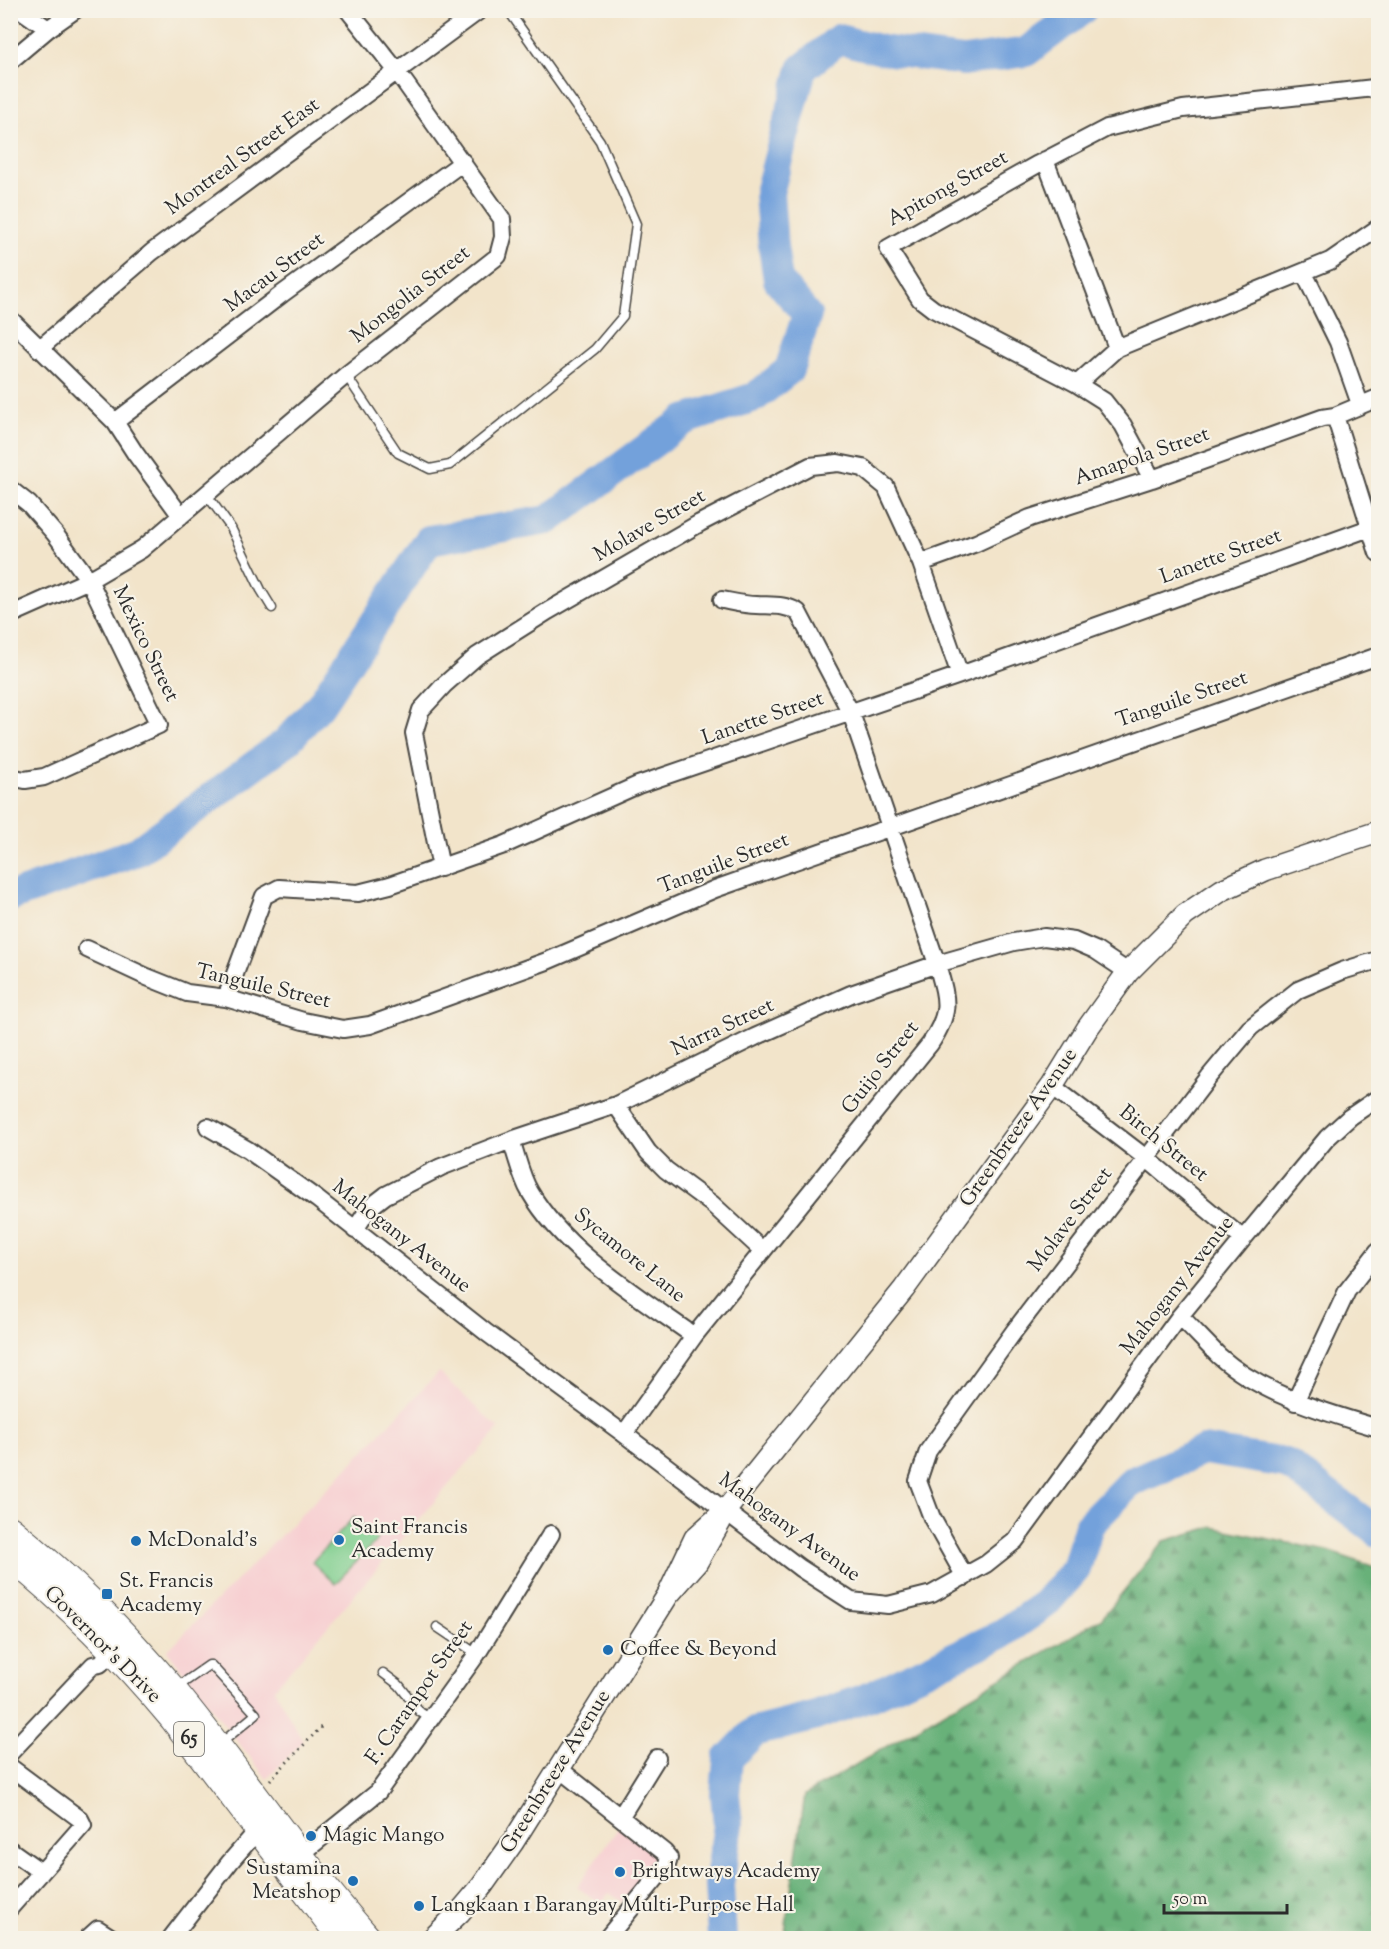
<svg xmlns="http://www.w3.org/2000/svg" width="1389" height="1949" font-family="'Sorts Mill Goudy',serif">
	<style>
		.built { fill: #f7cfd1 }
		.forest { fill: url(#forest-firs); stroke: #496e52; stroke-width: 1.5 }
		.pitch { fill: #7fce8e; stroke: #557c5c; stroke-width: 1.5 }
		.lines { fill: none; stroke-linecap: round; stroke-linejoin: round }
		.river { stroke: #73a1db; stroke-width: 30 }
		.service-casing { stroke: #494743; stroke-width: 11 }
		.minor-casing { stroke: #494743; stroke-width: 20 }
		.tertiary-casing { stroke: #494743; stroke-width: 24 }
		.primary-casing { stroke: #494743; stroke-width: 28 }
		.path { stroke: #494743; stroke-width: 3; stroke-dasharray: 1.5 4.5; stroke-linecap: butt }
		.service { stroke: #fff; stroke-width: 8 }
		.minor { stroke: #fff; stroke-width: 16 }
		.tertiary { stroke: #fff; stroke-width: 21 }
		.primary { stroke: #fff; stroke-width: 26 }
		.poi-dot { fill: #1f6fb2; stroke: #f7f3e8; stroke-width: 2 }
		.labels { text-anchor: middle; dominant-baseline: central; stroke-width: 4.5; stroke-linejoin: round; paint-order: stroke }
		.shield { fill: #f7f3e8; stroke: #686764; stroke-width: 1.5 }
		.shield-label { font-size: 20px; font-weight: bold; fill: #2b2b2b }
		.street-label { font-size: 21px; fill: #2b2b2b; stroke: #f7f3e8 }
		.poi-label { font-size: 21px; fill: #2b2b2b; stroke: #f7f3e8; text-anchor: start }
	</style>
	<defs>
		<pattern id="forest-firs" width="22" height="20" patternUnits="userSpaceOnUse" patternTransform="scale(1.5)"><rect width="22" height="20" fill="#67b179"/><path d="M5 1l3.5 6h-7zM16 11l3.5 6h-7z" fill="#559063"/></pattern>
	</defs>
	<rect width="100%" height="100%" fill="#f7f3e8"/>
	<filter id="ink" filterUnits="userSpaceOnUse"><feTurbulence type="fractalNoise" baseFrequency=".0167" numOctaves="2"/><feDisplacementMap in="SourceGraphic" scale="12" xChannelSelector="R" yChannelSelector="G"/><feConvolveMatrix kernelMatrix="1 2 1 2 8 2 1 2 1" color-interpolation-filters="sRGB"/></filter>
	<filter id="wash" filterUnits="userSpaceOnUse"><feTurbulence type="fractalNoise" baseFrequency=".008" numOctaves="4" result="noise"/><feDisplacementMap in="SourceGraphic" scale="24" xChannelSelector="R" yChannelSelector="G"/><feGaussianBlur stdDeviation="1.35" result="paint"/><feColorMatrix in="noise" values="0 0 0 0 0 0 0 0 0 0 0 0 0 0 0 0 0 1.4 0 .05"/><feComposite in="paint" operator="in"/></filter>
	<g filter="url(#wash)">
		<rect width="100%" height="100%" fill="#f2e4ca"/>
		<!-- built -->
		<path class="built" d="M439,1372L499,1429L465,1466L274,1689L303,1741L267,1779L167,1651L355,1460Z
			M619,1827L662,1857L628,1906L609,1893L601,1904L577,1887Z"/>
		<!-- forest -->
		<path class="forest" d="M1212,1527L1327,1551L1378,1568V1938H784L805,1795L1102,1618L1164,1541Z"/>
		<!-- pitch -->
		<path class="pitch" d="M354,1517L378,1539L335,1584L312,1562Z"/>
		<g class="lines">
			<!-- river -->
			<path class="river" d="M10,897L138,851L286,742L320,705L429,540L548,520L685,420L755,397L789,370L807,315L778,280L773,246L769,193L802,69L839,39L882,50L964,61L1026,52L1082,10
				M722,1938L719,1885L728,1825L725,1794L728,1759L754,1732L813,1717L873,1695L1002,1634L1045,1604L1076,1569L1089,1525L1131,1482L1204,1450L1286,1463L1378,1532"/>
		</g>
	</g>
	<g filter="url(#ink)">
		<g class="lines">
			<!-- service casing -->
			<g class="service-casing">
				<path id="service" d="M346,375L398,453L430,469L450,465L595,349L623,316L636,224L600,141L508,10
					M207,495L231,528L261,590L272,608
					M437,1627L477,1654
					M383,1673L399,1685L420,1712L431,1719
					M176,1688L209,1665H211L256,1714L220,1744"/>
			</g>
			<!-- minor casing -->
			<g class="minor-casing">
				<path id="minor" d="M21,10L48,29
					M10,61L48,29L75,10
					M1045,160L1117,348
					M1304,273L1338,342L1360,404
					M10,319L115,422L135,453L181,516
					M39,349L152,252L480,10
					M1077,384L1117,348L1330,261L1378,228
					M1335,416L1378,553
					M115,422L282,294L463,162
					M1152,479L1123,425L1104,401L1077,384L933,309L920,299L888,248L1038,164L1107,128L1183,109L1374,88L1378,86
					M10,489L29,504L55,534L89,580L159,725L44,777L25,780L10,777
					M921,563L976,543L1030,518L1152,479L1322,418L1335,416L1378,398
					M10,615L89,580L142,549L346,375L498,256L503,237L502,219L396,70L348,10
					M441,868L414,733L421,710L444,685L477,656L548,611L700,523L810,466L838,463L863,468L886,487L921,563L960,675
					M87,949L147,977L187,993L226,998L303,1021L343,1029L370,1025L547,961L715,889L1378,656
					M226,998L264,896L279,888L358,893L390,885L504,845L638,785L960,675L1378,525
					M1052,1086L1146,1158L1243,1239
					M616,1105L648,1152L666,1170L712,1204L763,1251
					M208,1127L248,1150L317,1199L487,1333L624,1434L800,1568L851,1601L888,1605L932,1594L986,1564L1015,1541L1180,1316L1243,1239L1327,1138L1350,1117L1378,1098
					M511,1140C517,1157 521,1177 530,1192C565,1252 638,1296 694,1336
					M355,1230L369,1208L386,1195L441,1167L511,1140L616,1105L755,1037L851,994L937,964L1014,942L1044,937L1074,941L1095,950L1128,972
					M1180,1316C1193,1329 1206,1343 1219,1356C1263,1395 1324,1412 1378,1428
					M1295,1402L1347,1291L1378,1251
					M624,1434L694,1336L930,1044C952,1011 947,1000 937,964L851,713L798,612C784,604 772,606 756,605C745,605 733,602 722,600
					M965,1577L932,1518L918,1481L928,1451L1015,1330L1209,1077L1250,1028L1298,990L1342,971L1378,960
					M10,1753L93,1665L100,1664L119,1644
					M10,1767L80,1819L83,1825L10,1908
					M558,1768L664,1852L669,1858L667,1865L607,1938
					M621,1816L657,1758
					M10,1850L41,1872
					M300,1855L378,1792L477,1654L551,1534
					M88,1938L98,1929L112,1938
					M171,1938L230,1862L250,1839L258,1833"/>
			</g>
			<!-- tertiary casing -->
			<g class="tertiary-casing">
				<path id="tertiary" d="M668,1595L695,1538L725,1511L904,1289L1052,1086L1087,1029L1128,972L1185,915L1222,890L1265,870L1378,832
					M433,1938L460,1912L482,1886L513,1842L668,1595L697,1562L720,1522"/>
			</g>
			<!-- primary casing -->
			<g class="primary-casing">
				<path id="primary" d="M10,1529C69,1577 123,1630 172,1688C240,1770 298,1859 368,1938
					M10,1557C70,1605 124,1660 173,1719L341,1938"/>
			</g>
			<!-- path -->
			<path class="path" d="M270,1780L323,1725"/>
			<!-- service -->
			<use href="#service" class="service"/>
			<!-- minor -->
			<use href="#minor" class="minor"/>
			<!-- tertiary -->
			<use href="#tertiary" class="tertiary"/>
			<!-- primary -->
			<use href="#primary" class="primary"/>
		</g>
	</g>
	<!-- markers -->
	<g class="poi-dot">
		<circle cx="339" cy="1540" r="6"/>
		<circle cx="136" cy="1541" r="6"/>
		<rect x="101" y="1588" width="12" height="12" rx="3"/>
		<circle cx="608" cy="1650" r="6"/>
		<circle cx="311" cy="1836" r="6"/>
		<circle cx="620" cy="1872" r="6"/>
		<circle cx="353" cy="1881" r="6"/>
		<circle cx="419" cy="1906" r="6"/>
	</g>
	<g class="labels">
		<!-- shield labels -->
		<rect class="shield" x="174" y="1722" width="30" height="34" rx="4.5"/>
		<g class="shield-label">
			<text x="189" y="1739">65</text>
		</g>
		<!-- street labels -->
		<g class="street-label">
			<text transform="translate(243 157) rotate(-36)">Montreal Street East</text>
			<text transform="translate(948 189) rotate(-29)">Apitong Street</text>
			<text transform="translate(275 273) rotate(-37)">Macau Street</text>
			<text transform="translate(411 295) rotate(-38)">Mongolia Street</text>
			<text transform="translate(1142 457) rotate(-19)">Amapola Street</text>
			<text transform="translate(650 526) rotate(-30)">Molave Street</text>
			<text transform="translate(1221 557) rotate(-20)">Lanette Street</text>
			<text transform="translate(145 644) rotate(64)">Mexico Street</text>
			<text transform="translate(1182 700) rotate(-19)">Tanguile Street</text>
			<text transform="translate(763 719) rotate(-19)">Lanette Street</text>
			<text transform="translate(724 864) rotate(-21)">Tanguile Street</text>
			<text transform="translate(263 987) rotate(13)">Tanguile Street</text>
			<text transform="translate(723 1028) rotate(-25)">Narra Street</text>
			<text transform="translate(881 1068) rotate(-52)">Guijo Street</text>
			<text transform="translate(1019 1128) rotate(-55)">Greenbreeze Avenue</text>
			<text transform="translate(1163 1144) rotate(39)">Birch Street</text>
			<text transform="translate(1071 1220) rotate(-53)">Molave Street</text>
			<text transform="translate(401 1237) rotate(38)">Mahogany Avenue</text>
			<text transform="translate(629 1256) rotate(39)">Sycamore Lane</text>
			<text transform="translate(1178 1286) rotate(-52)">Mahogany Avenue</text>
			<text transform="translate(789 1528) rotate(36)">Mahogany Avenue</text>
			<text transform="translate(102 1645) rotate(45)">Governor's Drive</text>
			<text transform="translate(420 1693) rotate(-55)">F. Carampot Street</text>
			<text transform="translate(556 1772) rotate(-58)">Greenbreeze Avenue</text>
		</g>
		<!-- poi labels -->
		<g class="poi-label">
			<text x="351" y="1528">Saint Francis<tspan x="351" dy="24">Academy</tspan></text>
			<text x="148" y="1541">McDonald's</text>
			<text x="119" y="1582">St. Francis<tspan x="119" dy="24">Academy</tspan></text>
			<text x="620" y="1650">Coffee &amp; Beyond</text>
			<text x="323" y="1836">Magic Mango</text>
			<text x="341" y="1869" text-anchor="end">Sustamina<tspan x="341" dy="24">Meatshop</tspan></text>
			<text x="632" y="1872">Brightways Academy</text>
			<text x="431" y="1906">Langkaan 1 Barangay Multi-Purpose Hall</text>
		</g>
	</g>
	<!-- margin -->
	<rect width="1389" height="1949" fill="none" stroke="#f7f3e8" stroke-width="36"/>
	<!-- scale -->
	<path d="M1164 1904v9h123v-9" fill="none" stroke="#2b2b2b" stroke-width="3"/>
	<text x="1173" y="1904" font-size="18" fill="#2b2b2b" stroke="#f7f3e8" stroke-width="4.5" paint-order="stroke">50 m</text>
</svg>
